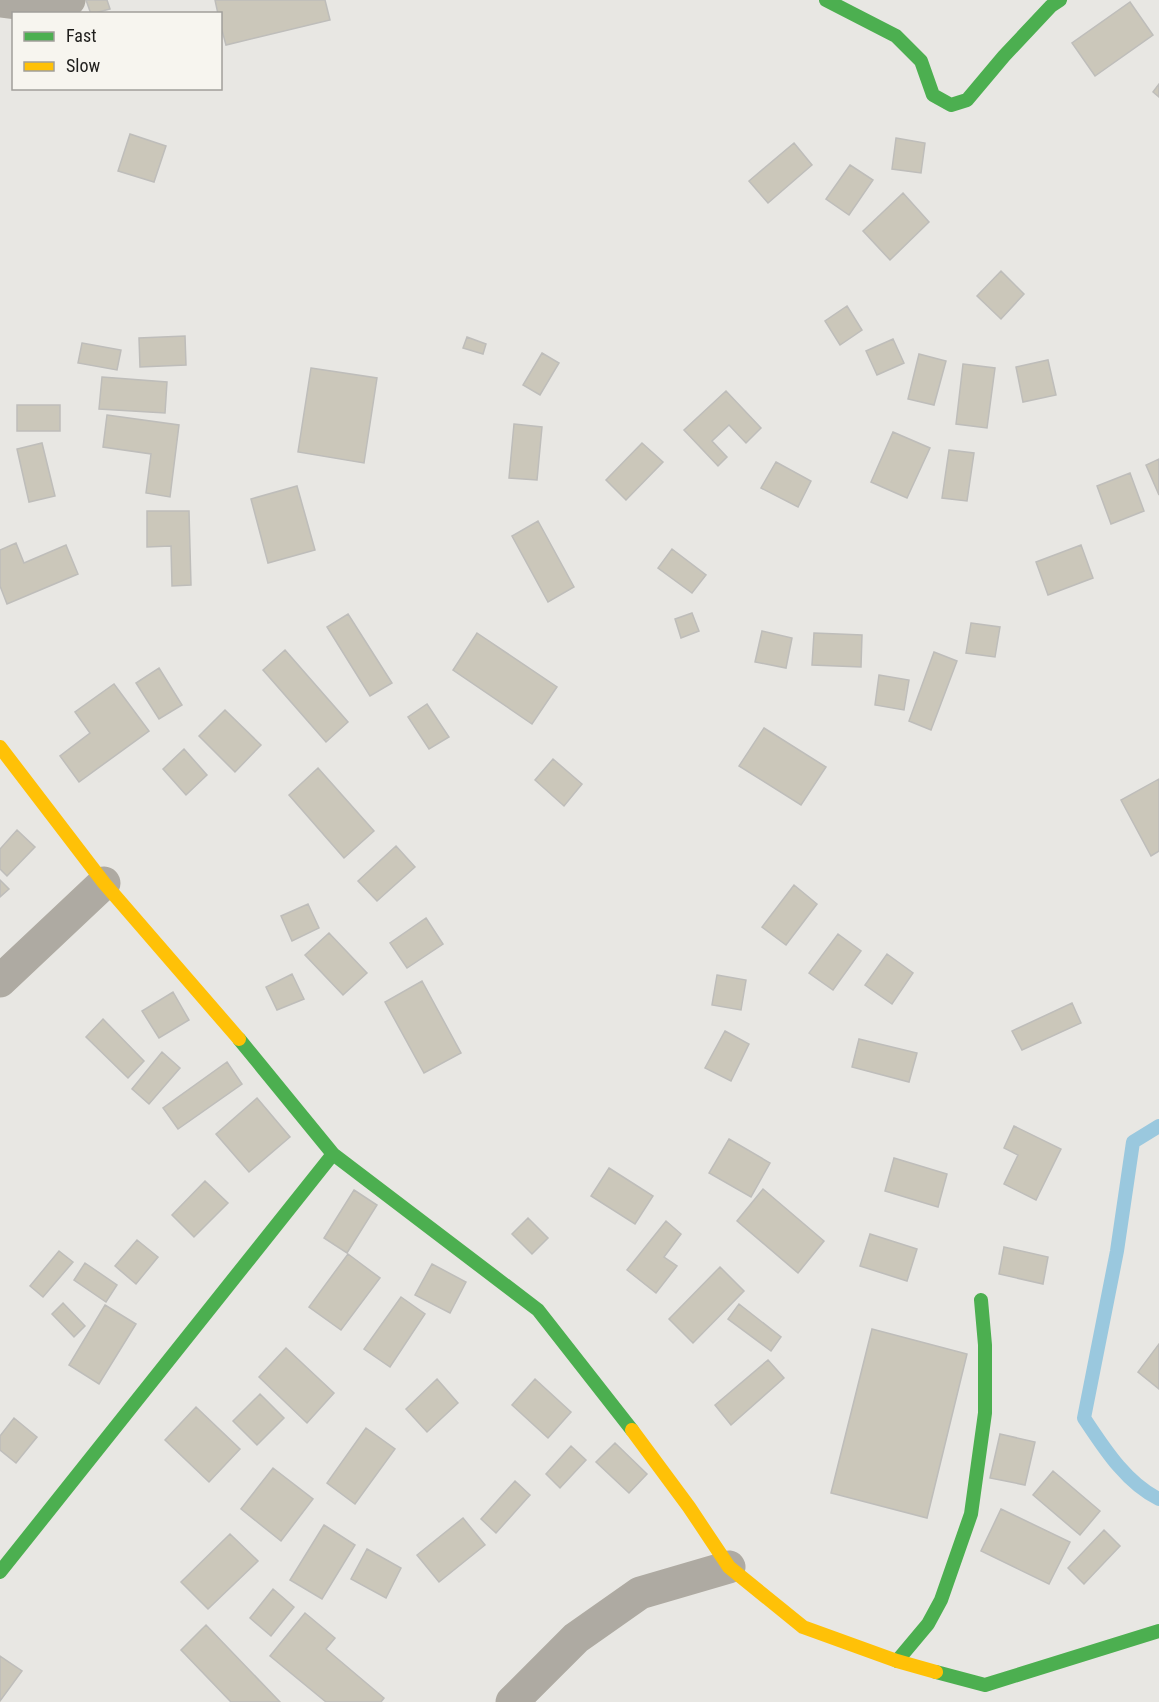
<svg xmlns="http://www.w3.org/2000/svg" width="1159" height="1702" font-family="'Roboto Condensed',sans-serif">
	<style>
		.lines { fill: none; stroke-linecap: round; stroke-linejoin: round }
		.stream { stroke: #9ac8de; stroke-width: 14 }
		.building { fill: #cbc7ba; stroke: #bebdba; stroke-width: 1.5 }
		.street { stroke: #aeaaa2; stroke-width: 33 }
		.fast { stroke: #4caf50; stroke-width: 14 }
		.slow { stroke: #ffc107; stroke-width: 14 }
	</style>
	<rect width="100%" height="100%" fill="#e8e7e3"/>
	<g class="lines">
		<!-- stream -->
		<path class="stream" d="M1159,1126L1133,1142L1117,1251L1084,1418C1104,1448 1126,1483 1159,1499"/>
	</g>
	<!-- building -->
	<path class="building" d="M86,0H107L110,9L91,14Z
		M215,0H325L330,20L226,45L220,23V14H218Z
		M1130,2L1153,35L1095,76L1072,43Z
		M1159,84V97L1153,92Z
		M130,134L166,146L154,182L118,171Z
		M896,138L925,143L921,173L892,169Z
		M794,143L812,165L768,203L749,181Z
		M850,165L873,180L849,215L826,199Z
		M903,193L929,222L890,260L863,231Z
		M1001,271L1024,294L1001,319L977,296Z
		M847,306L862,330L840,345L825,321Z
		M185,336L186,365L140,367L139,338Z
		M467,337L486,344L483,354L463,348Z
		M893,339L904,363L877,375L866,351Z
		M82,343L121,350L117,370L78,363Z
		M542,353L559,363L540,395L523,385Z
		M919,354L946,361L934,405L908,399Z
		M1048,360L1056,395L1023,402L1016,367Z
		M963,364L995,368L987,428L956,424Z
		M311,368L377,378L364,463L298,452Z
		M102,377L167,382L165,413L99,409Z
		M726,391L761,428L746,443L729,425L712,441L727,457L718,466L684,430Z
		M17,405H60V431H17Z
		M107,415L179,425L170,497L146,493L151,454L103,447Z
		M514,424L542,427L537,480L509,478Z
		M893,432L930,448L907,498L871,482Z
		M42,443L55,496L29,502L17,449Z
		M642,443L663,462L626,500L606,480Z
		M949,450L974,453L967,501L942,498Z
		M1159,459V495L1146,465Z
		M776,462L811,481L798,507L761,488Z
		M1130,473L1144,511L1111,524L1097,486Z
		M297,486L315,550L268,563L251,499Z
		M147,511H189L191,585L172,586L171,546L147,547Z
		M538,521L574,587L548,602L512,536Z
		M16,543L24,563L66,545L78,574L7,604L0,586V550Z
		M1081,545L1093,578L1048,595L1036,562Z
		M672,549L706,575L692,593L658,568Z
		M692,613L699,631L681,638L675,619Z
		M348,614L392,683L370,696L327,627Z
		M971,623L1000,627L995,657L966,653Z
		M762,631L792,638L786,668L755,662Z
		M477,633L557,687L532,724L453,670Z
		M814,633L862,635L861,667L812,665Z
		M285,650L348,722L326,742L263,670Z
		M934,652L957,661L931,730L909,721Z
		M159,668L182,705L159,719L136,683Z
		M879,675L909,680L904,710L875,705Z
		M114,684L149,731L79,782L60,756L90,733L75,712Z
		M427,704L449,737L429,749L408,717Z
		M225,710L261,745L235,772L199,736Z
		M764,728L826,767L801,805L739,766Z
		M184,749L207,775L186,795L163,769Z
		M553,759L582,784L564,806L535,780Z
		M318,768L374,831L344,858L289,795Z
		M1159,779V851L1151,856L1121,800Z
		M17,830L35,847L7,876L0,869V849Z
		M396,846L415,867L377,901L358,881Z
		M0,880L9,889L0,897Z
		M794,885L817,904L786,945L762,927Z
		M308,904L319,928L292,941L281,916Z
		M426,918L443,944L407,968L390,943Z
		M329,933L367,973L343,995L305,955Z
		M838,934L861,951L833,990L809,973Z
		M887,954L913,973L892,1004L865,985Z
		M292,974L304,999L277,1010L266,987Z
		M717,975L746,980L741,1010L712,1005Z
		M422,981L461,1053L424,1073L385,1002Z
		M173,992L189,1020L159,1038L142,1011Z
		M1072,1003L1081,1023L1022,1050L1012,1031Z
		M103,1019L144,1061L128,1078L86,1037Z
		M725,1031L749,1044L731,1081L705,1068Z
		M859,1039L917,1053L909,1082L852,1067Z
		M162,1052L180,1068L149,1104L132,1089Z
		M227,1062L242,1084L178,1129L163,1108Z
		M257,1098L290,1137L249,1172L216,1134Z
		M1014,1126L1061,1149L1036,1200L1004,1184L1018,1155L1004,1148Z
		M729,1139L770,1163L751,1197L709,1173Z
		M894,1158L947,1174L938,1207L885,1191Z
		M609,1168L653,1196L635,1224L591,1196Z
		M205,1181L228,1203L194,1237L172,1215Z
		M763,1189L824,1241L798,1273L737,1221Z
		M354,1190L377,1205L347,1253L324,1238Z
		M528,1218L548,1238L532,1254L512,1234Z
		M666,1221L681,1234L664,1257L677,1266L656,1293L627,1270Z
		M870,1234L917,1249L907,1281L860,1266Z
		M137,1240L158,1257L136,1284L115,1266Z
		M1004,1247L1048,1257L1043,1284L999,1274Z
		M59,1251L73,1262L43,1297L30,1286Z
		M348,1254L380,1278L341,1330L309,1307Z
		M85,1263L117,1285L106,1302L74,1280Z
		M432,1264L466,1282L450,1313L415,1295Z
		M720,1267L744,1291L693,1343L669,1319Z
		M401,1297L425,1314L390,1367L364,1349Z
		M63,1303L85,1326L74,1337L52,1314Z
		M739,1304L781,1337L771,1351L728,1319Z
		M105,1305L136,1324L99,1384L69,1365Z
		M872,1329L967,1354L927,1518L831,1493Z
		M1159,1344V1389L1138,1372Z
		M286,1348L334,1393L307,1423L259,1377Z
		M768,1360L784,1378L731,1425L715,1405Z
		M437,1379L458,1403L427,1432L406,1409Z
		M535,1379L571,1412L548,1438L512,1405Z
		M260,1394L284,1418L257,1445L233,1421Z
		M196,1407L240,1449L209,1482L165,1440Z
		M14,1418L37,1437L16,1463L0,1450V1436Z
		M366,1428L395,1449L355,1504L327,1483Z
		M1000,1434L1035,1442L1025,1485L990,1478Z
		M615,1443L647,1474L629,1493L596,1462Z
		M571,1446L586,1460L560,1488L546,1474Z
		M273,1468L313,1499L281,1541L241,1509Z
		M1053,1471L1100,1511L1080,1535L1033,1495Z
		M515,1481L530,1495L496,1533L481,1519Z
		M1001,1509L1070,1542L1049,1584L981,1551Z
		M463,1518L485,1545L439,1582L417,1555Z
		M324,1525L355,1545L322,1599L290,1580Z
		M1104,1530L1120,1546L1084,1584L1068,1568Z
		M230,1534L258,1561L208,1609L181,1582Z
		M367,1549L401,1568L386,1598L351,1579Z
		M273,1589L294,1607L271,1636L250,1618Z
		M305,1613L335,1638L326,1649L384,1698L381,1702H326L270,1656Z
		M206,1625L280,1702H231L181,1650Z
		M0,1656L22,1671L0,1701Z"/>
	<g class="lines">
		<!-- street -->
		<path class="street" d="M0,1L58,8L69,0
			M0,981L104,883
			M512,1702L576,1638L640,1593L729,1567"/>
		<!-- fast -->
		<path class="fast" d="M826,0L896,36L921,61L933,95L951,105L967,100L1004,56L1051,6L1060,0
			M239,1039L333,1154L538,1310L632,1430
			M0,1572L333,1154
			M897,1661L928,1624L941,1600L971,1514L985,1413V1345L981,1300
			M936,1672L985,1685L1159,1631"/>
		<!-- slow -->
		<path class="slow" d="M0,747L104,883L239,1039
			M632,1430L689,1507L729,1567L803,1627L897,1661L936,1672"/>
	</g>
	<!-- legend -->
	<rect x="12" y="12" width="210" height="78" fill="#f7f5ef" stroke="#a19f9b" stroke-width="1.5"/>
	<rect x="24" y="32" width="30" height="9" fill="#4caf50" stroke="#a19f9b" stroke-width="1.5"/>
	<text x="66" y="42" font-size="18" fill="#1f1e1c">Fast</text>
	<rect x="24" y="62" width="30" height="9" fill="#ffc107" stroke="#a19f9b" stroke-width="1.5"/>
	<text x="66" y="72" font-size="18" fill="#1f1e1c">Slow</text>
</svg>
